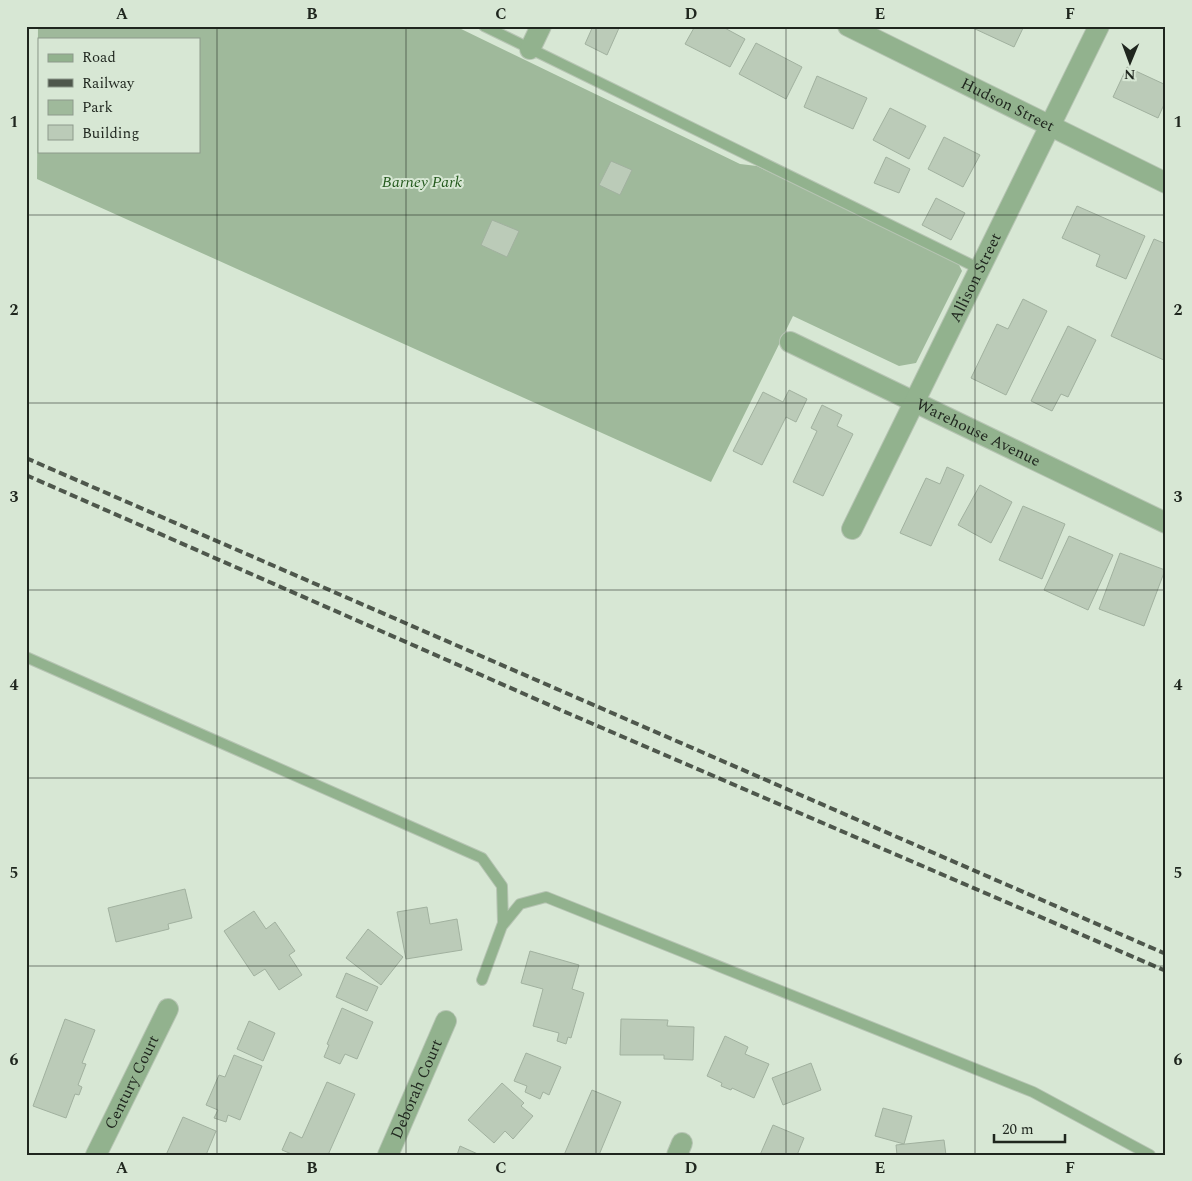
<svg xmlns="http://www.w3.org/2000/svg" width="1192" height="1181" font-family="Spectral,serif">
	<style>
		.green { fill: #9fb99b; fill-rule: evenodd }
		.building { fill: #bbcbb8; stroke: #a1b19f }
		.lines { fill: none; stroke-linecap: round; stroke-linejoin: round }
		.lane-casing { stroke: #b6c4b3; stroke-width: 12 }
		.street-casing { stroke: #b6c4b3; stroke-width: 22 }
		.lane { stroke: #92b28e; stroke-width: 10 }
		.street { stroke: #92b28e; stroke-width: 20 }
		.rail { stroke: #4e574c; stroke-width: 4; stroke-dasharray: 8 4; stroke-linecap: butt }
		.grid { fill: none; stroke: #1f261e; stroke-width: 1; stroke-opacity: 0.55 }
		.labels { text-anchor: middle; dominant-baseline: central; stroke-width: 4; stroke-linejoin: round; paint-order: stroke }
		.street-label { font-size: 16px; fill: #1f261e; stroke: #d7e7d4 }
		.park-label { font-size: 16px; font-style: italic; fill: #255a1e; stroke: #d7e7d4 }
		.neatline { fill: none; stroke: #1f261e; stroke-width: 2 }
		.grid-label { font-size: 16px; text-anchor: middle; font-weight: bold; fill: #1f261e }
	</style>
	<rect width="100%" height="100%" fill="#d7e7d4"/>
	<!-- green -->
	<path class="green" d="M38,26H455L740,164L757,166L958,263L962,271L916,363L899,366L793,316L711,482L37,179ZM39,39H199V151H39Z"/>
	<!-- building -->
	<path class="building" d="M593,26H615L619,28L607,55L585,44Z
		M695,26H721L745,39L730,67L685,44Z
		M974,26H1024L1014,47L973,28Z
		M756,43L802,67L786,99L739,74Z
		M1127,67L1166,85V100L1158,118L1113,97Z
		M817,76L867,98L853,129L804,107Z
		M890,108L926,126L909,159L873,140Z
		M944,137L980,155L963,187L928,169Z
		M886,157L910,169L899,193L874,183Z
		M611,161L632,170L620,195L599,185Z
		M936,198L965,213L951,240L922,225Z
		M1077,206L1145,236L1126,279L1096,266L1100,255L1062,238Z
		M492,220L519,231L507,257L481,245Z
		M1154,239L1166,244V361L1111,336Z
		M1023,299L1047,311L1006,395L971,378L997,324L1008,329Z
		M1068,326L1096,340L1068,397L1061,394L1052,411L1031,401Z
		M789,390L807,399L796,422L786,417L762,465L733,451L763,392L783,402Z
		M822,405L842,415L837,426L853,434L823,496L793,482L817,431L811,428Z
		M947,467L964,475L931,546L900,533L926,478L940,484Z
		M980,485L1012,502L991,543L958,525Z
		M1023,506L1065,524L1042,579L999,560Z
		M1069,536L1113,555L1088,610L1044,590Z
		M1120,553L1165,570L1144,626L1099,609Z
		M185,889L192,918L168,924L169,929L116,942L108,908Z
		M427,907L430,924L457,919L462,950L406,959L397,912Z
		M254,911L266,929L275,922L295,951L289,955L302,975L279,990L265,969L254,976L224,931Z
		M368,929L403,957L381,985L346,958Z
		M530,951L579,965L572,989L584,993L571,1038L568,1037L566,1044L557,1041L559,1033L533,1026L543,989L521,983Z
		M346,973L378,987L367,1011L336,997Z
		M342,1008L373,1022L357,1059L345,1054L340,1064L324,1057L329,1045L327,1044Z
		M65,1019L95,1030L82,1063L86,1064L78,1085L82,1087L79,1095L75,1094L66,1118L33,1106Z
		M621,1019L668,1020L667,1026L694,1027L693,1060L664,1059V1055H620Z
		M249,1021L275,1033L263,1061L237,1049Z
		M725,1036L748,1047L745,1054L769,1064L754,1098L732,1088L731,1090L721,1086L722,1083L707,1076Z
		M526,1053L561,1067L549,1095L543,1092L540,1099L525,1092L527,1086L514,1081Z
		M234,1055L262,1066L240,1120L228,1115L226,1122L214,1118L218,1110L206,1105L219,1075L225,1077Z
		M811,1063L821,1090L783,1105L772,1078Z
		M327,1082L355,1094L328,1155H294L282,1150L290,1132L302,1138Z
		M502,1083L524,1103L521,1106L533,1116L513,1139L505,1131L494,1143L468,1120Z
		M592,1090L621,1102L599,1155H564Z
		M883,1108L912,1116L904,1144L875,1136Z
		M183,1117L216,1131L206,1155H166Z
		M773,1125L804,1138L797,1155H760Z
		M944,1140L946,1155H897L896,1145Z
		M460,1146L480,1155H457Z"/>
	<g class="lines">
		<!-- lane casing -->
		<g class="lane-casing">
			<path id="lane" d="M484,26L980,269
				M26,657L482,858L502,886L503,923L482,980
				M502,926L520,904L546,897L1033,1092L1150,1155"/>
		</g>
		<!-- street casing -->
		<g class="street-casing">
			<g id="street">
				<path id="s1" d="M848,26L1166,183"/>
				<path d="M530,49L541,26"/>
				<path id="s2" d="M790,342L1166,523"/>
				<path id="s3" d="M852,529L1099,26"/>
				<path id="s4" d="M96,1155L168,1009"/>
				<path id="s5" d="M388,1155L446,1021"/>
				<path d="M677,1155L682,1143"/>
			</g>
		</g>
		<!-- lane -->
		<use href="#lane" class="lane"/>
		<!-- street -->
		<use href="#street" class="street"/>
		<!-- rail -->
		<path class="rail" d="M26,458L1166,954
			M26,475L563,711L1166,971"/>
	</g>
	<!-- grid -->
	<path class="grid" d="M217,26V1155M406,26V1155M596,26V1155M786,26V1155M975,26V1155M26,215H1166M26,403H1166M26,590H1166M26,778H1166M26,966H1166"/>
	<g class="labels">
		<!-- street labels -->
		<g class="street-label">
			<text stroke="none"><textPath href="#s1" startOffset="178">Hudson Street</textPath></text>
			<text stroke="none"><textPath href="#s3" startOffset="280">Allison Street</textPath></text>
			<text stroke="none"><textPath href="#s2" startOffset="209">Warehouse Avenue</textPath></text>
			<text stroke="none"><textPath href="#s4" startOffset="81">Century Court</textPath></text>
			<text stroke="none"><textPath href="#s5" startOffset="72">Deborah Court</textPath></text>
		</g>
		<!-- park labels -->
		<g class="park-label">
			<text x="422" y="182">Barney Park</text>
		</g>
	</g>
	<!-- border -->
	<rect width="1192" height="1181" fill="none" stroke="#d7e7d4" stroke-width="55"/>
	<!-- legend -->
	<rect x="38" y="38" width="162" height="115" fill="#d7e7d4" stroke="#8d9a8b"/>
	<rect x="48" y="54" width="25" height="8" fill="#92b28e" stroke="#8d9a8b"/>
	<text x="82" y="62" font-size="15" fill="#1f261e">Road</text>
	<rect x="48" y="79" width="25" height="8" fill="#4e574c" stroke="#8d9a8b"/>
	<text x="82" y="88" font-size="15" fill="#1f261e">Railway</text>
	<rect x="48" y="100" width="25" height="15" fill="#9fb99b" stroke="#8d9a8b"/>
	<text x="82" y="112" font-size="15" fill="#1f261e">Park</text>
	<rect x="48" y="125" width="25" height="15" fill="#bbcbb8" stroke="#8d9a8b"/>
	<text x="82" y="138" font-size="15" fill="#1f261e">Building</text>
	<!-- north arrow -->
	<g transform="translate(1130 62) rotate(181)" stroke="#d7e7d4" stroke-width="4" paint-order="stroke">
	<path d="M0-4L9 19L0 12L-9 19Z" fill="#1f261e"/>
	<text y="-8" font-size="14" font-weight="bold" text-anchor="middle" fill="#1f261e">N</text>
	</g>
	<!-- scale -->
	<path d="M994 1134v8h71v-8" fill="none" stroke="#1f261e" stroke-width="2.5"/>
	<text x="1002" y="1134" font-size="15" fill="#1f261e" stroke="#d7e7d4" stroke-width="4" paint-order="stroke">20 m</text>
	<rect x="28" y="28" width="1136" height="1126" class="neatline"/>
	<g class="grid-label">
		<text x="122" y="19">A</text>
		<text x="312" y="19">B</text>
		<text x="501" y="19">C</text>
		<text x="691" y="19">D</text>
		<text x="880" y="19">E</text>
		<text x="1070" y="19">F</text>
		<text x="14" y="127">1</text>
		<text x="1178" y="127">1</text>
		<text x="14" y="315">2</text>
		<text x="1178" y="315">2</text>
		<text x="14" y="502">3</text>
		<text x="1178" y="502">3</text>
		<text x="14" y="690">4</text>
		<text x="1178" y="690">4</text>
		<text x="14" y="878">5</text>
		<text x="1178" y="878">5</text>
		<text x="14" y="1065">6</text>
		<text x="1178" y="1065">6</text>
		<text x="122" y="1173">A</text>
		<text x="312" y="1173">B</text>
		<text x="501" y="1173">C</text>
		<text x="691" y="1173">D</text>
		<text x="880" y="1173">E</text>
		<text x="1070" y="1173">F</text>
	</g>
</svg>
